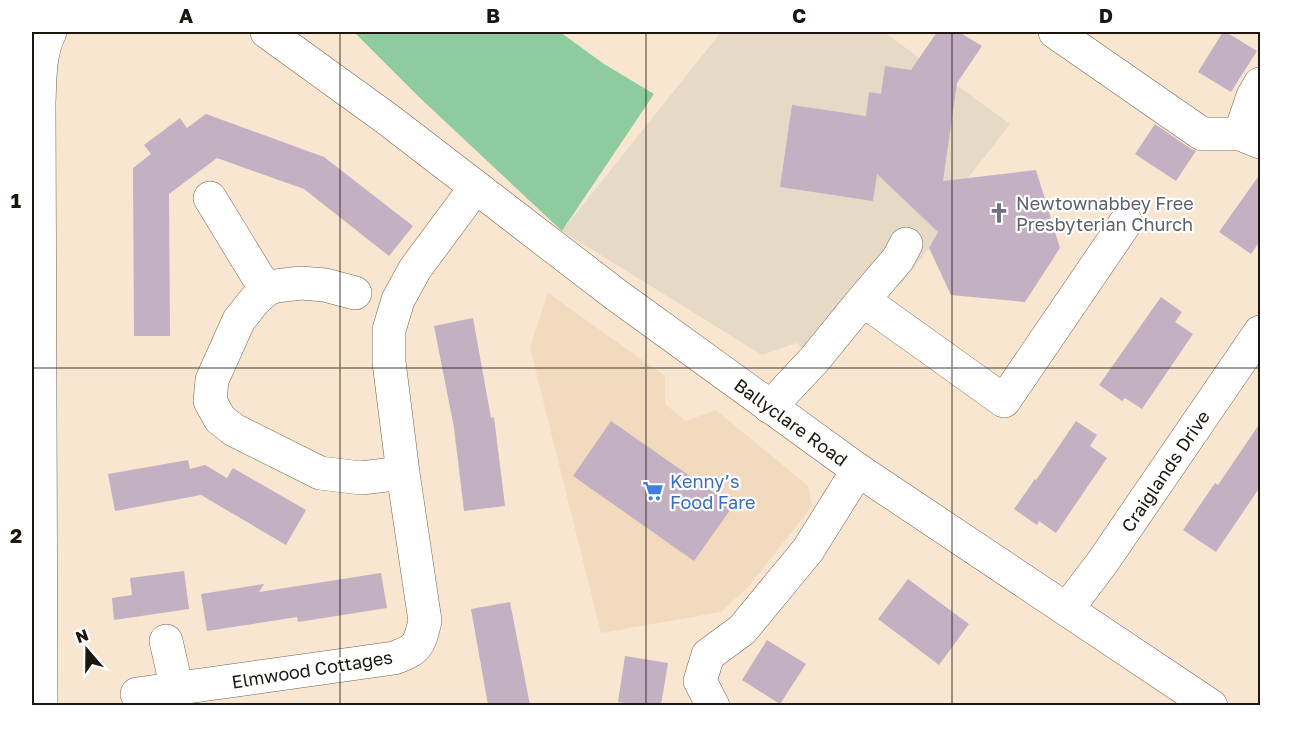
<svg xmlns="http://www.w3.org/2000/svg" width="1292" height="737" font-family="'Golos Text',sans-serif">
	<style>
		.built { fill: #f2dabe }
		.education { fill: #e6dac6 }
		.forest { fill: #8ecb9e }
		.building { fill: #c4b0c3 }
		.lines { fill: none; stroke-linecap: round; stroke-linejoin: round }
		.minor-casing { stroke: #72624f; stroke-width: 34 }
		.major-casing { stroke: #72624f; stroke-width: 34 }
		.highway-casing { stroke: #72624f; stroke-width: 34 }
		.minor { stroke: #fff; stroke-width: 33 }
		.major { stroke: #fff; stroke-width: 33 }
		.highway { stroke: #fff; stroke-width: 33 }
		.grid { fill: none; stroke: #1c160e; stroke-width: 1.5; stroke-opacity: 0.55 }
		.labels { text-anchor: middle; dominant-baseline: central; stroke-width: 4.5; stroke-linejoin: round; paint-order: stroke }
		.worship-label { font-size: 18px; fill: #5b616d; stroke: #fff; text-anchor: start }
		.street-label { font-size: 18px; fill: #1c160e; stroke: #fff }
		.shop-label { font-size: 18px; fill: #366cbe; stroke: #fff; text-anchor: start }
		.neatline { fill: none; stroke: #1c160e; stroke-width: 2 }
		.grid-label { font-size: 20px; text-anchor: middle; font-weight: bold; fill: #1c160e }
	</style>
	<rect width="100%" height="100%" fill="#f9e6d0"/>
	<!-- built -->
	<path class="built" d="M548,293L665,376V404L686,421L716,410L808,486L812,506L750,585L721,612L601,633L530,348Z"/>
	<!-- education -->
	<path class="education" d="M721,32H884L1010,124L968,178L929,248L902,283L863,300L814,360L796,343L762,355L562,231Z"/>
	<!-- forest -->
	<path class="forest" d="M354,32H560L604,64L654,94L562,231L420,98Z"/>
	<!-- building -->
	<path class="building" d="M937,32H959L982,46L957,83L943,181L1036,170L1060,248L1025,302L951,295L929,248L938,232L877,174L873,201L780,187L792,105L866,116L869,92L881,94L885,66L911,70Z
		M1223,32H1226L1257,51L1231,92L1198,72Z
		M206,114L324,157L413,226L389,256L304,189L217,158L169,194L170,336H134L133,168L151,154L144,145L180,118L187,128Z
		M1155,124L1191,149L1196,151L1176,181L1135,154Z
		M1260,174V241L1251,254L1219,232Z
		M1161,297L1182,312L1175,322L1193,334L1142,409L1125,398L1122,401L1099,385Z
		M473,318L491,418L494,417L505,506L464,511L454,428L434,326Z
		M611,421L733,506L694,561L573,476Z
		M1076,421L1097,435L1090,446L1107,458L1056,533L1039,521L1037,525L1014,509L1035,479L1036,480Z
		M1260,423V487L1216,552L1183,530L1215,483L1218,485Z
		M188,460L190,469L205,465L227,478L233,468L306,510L286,545L201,495L115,511L108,474Z
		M184,571L189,609L114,620L112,598L132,595L130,578Z
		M381,573L387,608L298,622L297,617L207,631L201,594L264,584L259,592Z
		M908,579L969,624L939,665L878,619Z
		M510,602L530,705H488L471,609Z
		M767,640L806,664L780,704L742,680Z
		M625,656L668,663L661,705H640L618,702Z"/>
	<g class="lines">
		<!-- minor casing -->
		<g class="minor-casing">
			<path id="minor" d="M1055,32L1202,134H1240L1260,142
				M1240,134L1253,96L1260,84
				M210,198L266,290
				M355,293L325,285L301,283L276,286L266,290L255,300L239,320L212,380L210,401L220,419L234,430L320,473L361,478L403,473
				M863,300L898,259L906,244
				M770,407L814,360L863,300L1004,401L1126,222
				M1067,609L1102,563L1260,332
				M166,641L177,689
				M137,694L394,658C419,649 419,645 425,621L403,473L389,362V330L398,300L415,269L475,188
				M713,706L700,681L708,655L742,630L808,550L858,470"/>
		</g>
		<!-- major casing -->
		<g class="major-casing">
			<path id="major" d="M267,32L386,118L615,294L858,470L1211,706"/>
		</g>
		<!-- highway casing -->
		<g class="highway-casing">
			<path id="highway" d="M41,706L39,103C40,79 39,54 50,32"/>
		</g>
		<!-- minor -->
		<use href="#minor" class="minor"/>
		<!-- major -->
		<use href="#major" class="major"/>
		<!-- highway -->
		<use href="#highway" class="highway"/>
	</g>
	<!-- grid -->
	<path class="grid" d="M340,32V706M646,32V706M952,32V706M32,368H1260"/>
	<!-- icons -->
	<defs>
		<g id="church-bare" transform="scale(1.62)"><path d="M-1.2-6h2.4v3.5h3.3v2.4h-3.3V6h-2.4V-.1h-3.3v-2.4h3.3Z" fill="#6b7280" stroke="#fff" stroke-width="2.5" paint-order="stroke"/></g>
		<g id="supermarket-bare" transform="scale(1.62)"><path d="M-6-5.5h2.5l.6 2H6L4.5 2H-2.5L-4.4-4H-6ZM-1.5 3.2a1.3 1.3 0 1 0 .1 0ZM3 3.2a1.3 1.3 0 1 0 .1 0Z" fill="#3f7fe0" stroke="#fff" stroke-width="2.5" paint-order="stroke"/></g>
	</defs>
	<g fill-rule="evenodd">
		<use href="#church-bare" x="999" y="213"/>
		<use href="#supermarket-bare" x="653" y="491"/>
	</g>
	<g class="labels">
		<!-- worship labels -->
		<g class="worship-label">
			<text x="1016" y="203">Newtownabbey Free<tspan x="1016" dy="21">Presbyterian Church</tspan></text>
		</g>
		<!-- street labels -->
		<g class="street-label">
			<text transform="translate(791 422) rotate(36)">Ballyclare Road</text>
			<text transform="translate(1165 471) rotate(-56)">Craiglands Drive</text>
			<text transform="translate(312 669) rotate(-9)">Elmwood Cottages</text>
		</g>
		<!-- shop labels -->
		<g class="shop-label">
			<text x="670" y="481">Kenny’s<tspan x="670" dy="21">Food Fare</tspan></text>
		</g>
	</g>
	<!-- border -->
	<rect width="1292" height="737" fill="none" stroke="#ffffff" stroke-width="66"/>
	<!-- north arrow -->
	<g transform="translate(87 650) rotate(340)" stroke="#ffffff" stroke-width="4.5" paint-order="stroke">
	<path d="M0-4.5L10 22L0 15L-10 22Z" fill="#1c160e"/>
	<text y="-9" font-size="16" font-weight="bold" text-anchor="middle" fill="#1c160e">N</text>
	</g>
	<rect x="33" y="33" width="1226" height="671" class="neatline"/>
	<g class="grid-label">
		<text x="186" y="23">A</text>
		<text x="493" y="23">B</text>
		<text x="799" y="23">C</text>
		<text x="1106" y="23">D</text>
		<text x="16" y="208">1</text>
		<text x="16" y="543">2</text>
	</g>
</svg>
